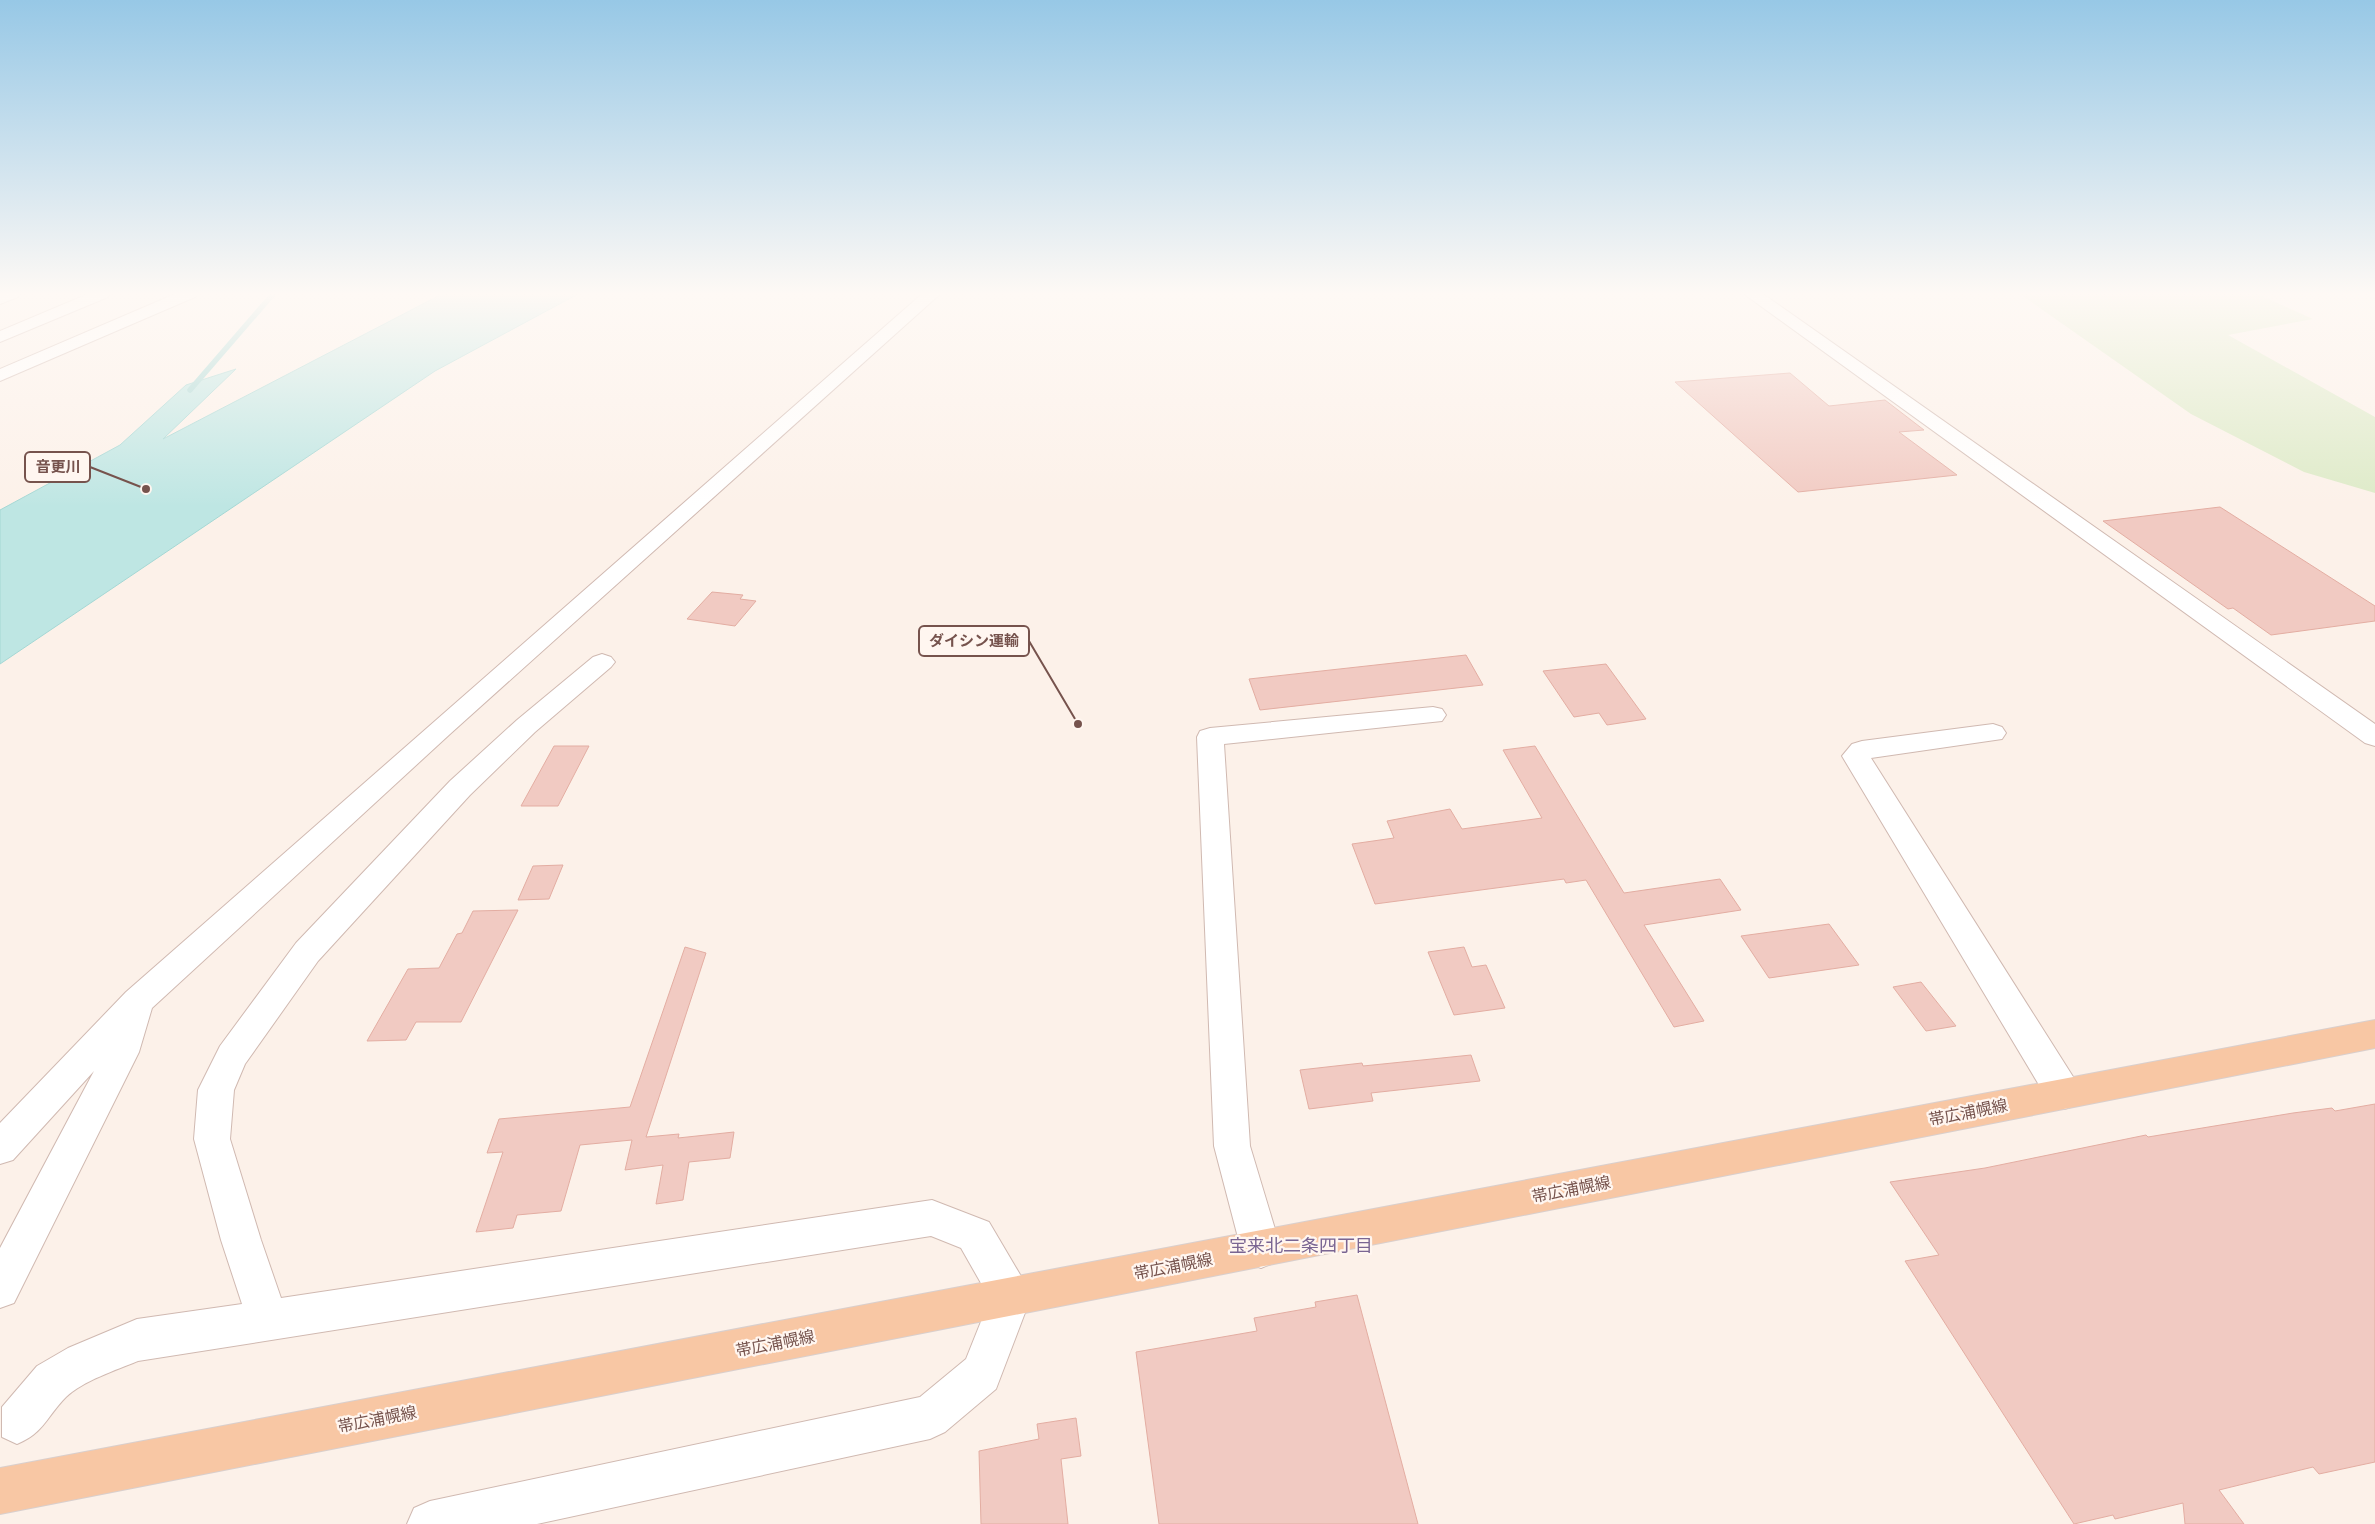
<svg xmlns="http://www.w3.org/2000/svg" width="2375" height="1524" font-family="Inter,'Noto Sans JP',sans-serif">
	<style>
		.green { fill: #ddeac7 }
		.water { fill: #bee6e3; stroke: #a4d7d4 }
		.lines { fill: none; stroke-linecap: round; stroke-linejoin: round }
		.stream { stroke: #a4d7d4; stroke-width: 5.5 }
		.building { fill: #f1cac2; stroke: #e3ada2 }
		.minor-casing { stroke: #d0b9b1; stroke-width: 2 }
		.major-casing { stroke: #d9cfcd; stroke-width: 2 }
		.minor { fill: #fff; fill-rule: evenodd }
		.major { fill: #f8c7a4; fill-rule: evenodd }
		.labels { text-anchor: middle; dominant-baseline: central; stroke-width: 4.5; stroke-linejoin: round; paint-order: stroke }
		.near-street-label { font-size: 16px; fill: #76534d; stroke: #fff6f0 }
		.near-neighbourhood-label { font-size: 18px; fill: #7a6592; stroke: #fff6f0 }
		.leader { fill: none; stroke: #76534d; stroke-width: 2 }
		.callout-dot { fill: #76534d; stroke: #fff6f0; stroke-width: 2 }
		.callout { fill: #fff6f0; stroke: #76534d; stroke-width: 2 }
		.callout-label { font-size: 15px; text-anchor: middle; font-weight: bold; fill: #76534d }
	</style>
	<rect width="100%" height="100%" fill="#fcf1e9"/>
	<!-- green -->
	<path class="green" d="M2020,294H2257L2313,319L2228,335L2375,417V493L2304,472L2191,414Z"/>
	<!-- water -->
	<path class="water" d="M442,294H578L435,371L0,664V510L120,445L186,385L236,369L163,439Z"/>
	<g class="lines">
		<!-- stream -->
		<path class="stream" d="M190,390L273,294"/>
	</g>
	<!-- building -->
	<path class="building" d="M1790,373L1829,406L1885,400L1924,430L1899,432L1957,475L1798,492L1675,382Z
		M2220,507L2375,606V621L2271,635L2233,608L2228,609L2103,521Z
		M712,592L743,595L740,599L756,601L735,626L687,619Z
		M1466,655L1483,685L1260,710L1249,679Z
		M1606,664L1646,719L1607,725L1599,713L1574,717L1543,671Z
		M554,746H589L558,806H521Z
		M1535,746L1624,893L1720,879L1741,910L1644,925L1704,1021L1674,1027L1586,880L1566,883L1564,879L1375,904L1352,844L1394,838L1387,821L1450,809L1462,829L1542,818L1503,750Z
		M563,865L549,899L518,900L533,866Z
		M518,910L461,1022H416L406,1040L367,1041L408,969L439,968L457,934L462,933L473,911Z
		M1829,924L1859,965L1769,978L1741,936Z
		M685,947L706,953L646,1137L679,1134L678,1138L734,1132L730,1158L689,1162L683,1200L656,1204L663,1165L625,1170L632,1140L580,1145L561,1211L517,1215L513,1228L476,1232L503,1152L487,1153L499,1119L630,1107Z
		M1464,947L1472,967L1486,965L1505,1008L1454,1015L1428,952Z
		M1921,982L1956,1026L1926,1031L1893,987Z
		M1471,1055L1480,1081L1371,1093L1373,1101L1309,1109L1300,1070L1362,1063L1363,1066Z
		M2375,1104V1462L2319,1474L2313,1467L2219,1490L2244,1524H2185L2183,1503L2115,1519L2113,1515L2074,1524L1905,1261L1939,1255L1890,1182L1985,1168L2146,1135L2148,1137L2293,1113L2332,1108L2335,1111Z
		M1357,1295L1418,1524H1159L1136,1352L1257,1331L1254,1318L1316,1307L1315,1302Z
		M1076,1418L1081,1456L1061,1459L1068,1524H981L979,1451L1039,1439L1037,1424Z"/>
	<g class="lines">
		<!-- minor casing -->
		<g class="minor-casing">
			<path id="minor" d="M0,294H20L18,297L0,304Z
				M88,294H110L108,297L0,342V331Z
				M175,294H197L195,297L0,381V369Z
				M922,294H940L450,734L152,1008L139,1052L14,1303L0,1308V1248L94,1071L13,1160L0,1164V1123L126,992Z
				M1744,294H1763L2375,724V746L2365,743Z
				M602,654L611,657L615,662L611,667L535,732L470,795L318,961L245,1064L234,1090L230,1139L261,1240L281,1298L932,1200L989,1222L1025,1283L1031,1297L996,1389L945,1432L930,1439L537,1524H407L414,1508L430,1501L920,1397L966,1359L990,1299L961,1248L931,1236L138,1361C116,1370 83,1381 66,1397C47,1416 44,1433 17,1444L2,1437V1407L37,1366L68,1348L137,1319L242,1304L221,1240L194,1139L198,1090L220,1046L296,943L450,781L517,720L593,657Z
				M1433,707L1442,709L1446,715L1442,721L1224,744L1250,1146L1281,1249L1275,1262L1261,1268L1247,1262L1241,1249L1214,1146L1197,737L1200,731L1210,728Z
				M1993,724L2002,727L2006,733L2002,739L1871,758L2077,1083L2082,1094L2077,1105L2064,1109L2051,1105L1842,756L1852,744L1862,741Z"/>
		</g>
		<!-- major casing -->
		<g class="major-casing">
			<path id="major" d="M2375,1020V1048L0,1514V1468Z"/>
		</g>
		<!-- minor -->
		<use href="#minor" class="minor"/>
		<!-- major -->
		<use href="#major" class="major"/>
	</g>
	<!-- sky -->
	<linearGradient id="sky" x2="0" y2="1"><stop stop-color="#97c8e6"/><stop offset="0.58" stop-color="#fef9f5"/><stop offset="1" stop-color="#fef9f5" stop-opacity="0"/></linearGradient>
	<rect width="2375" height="507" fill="url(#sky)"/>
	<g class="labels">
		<!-- near-street labels -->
		<g class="near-street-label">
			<text transform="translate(1968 1112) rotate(-11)">帯広浦幌線</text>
			<text transform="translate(1571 1189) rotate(-11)">帯広浦幌線</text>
			<text transform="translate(1173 1266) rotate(-11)">帯広浦幌線</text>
			<text transform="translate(775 1343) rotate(-11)">帯広浦幌線</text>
			<text transform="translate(377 1419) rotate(-11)">帯広浦幌線</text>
		</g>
		<!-- near-neighbourhood labels -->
		<g class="near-neighbourhood-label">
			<text x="1301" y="1245">宝来北二条四丁目</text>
		</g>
	</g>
	<!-- callouts -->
	<path class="leader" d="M146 489L90 467M1078 724L1029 641"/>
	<g class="callout-dot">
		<circle cx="146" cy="489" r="5"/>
		<circle cx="1078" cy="724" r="5"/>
	</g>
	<g class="callout">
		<rect x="25" y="452" width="65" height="30" rx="5"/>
		<rect x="919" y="626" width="110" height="30" rx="5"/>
	</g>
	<g class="callout-label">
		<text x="58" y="472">音更川</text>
		<text x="974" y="646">ダイシン運輸</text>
	</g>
</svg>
